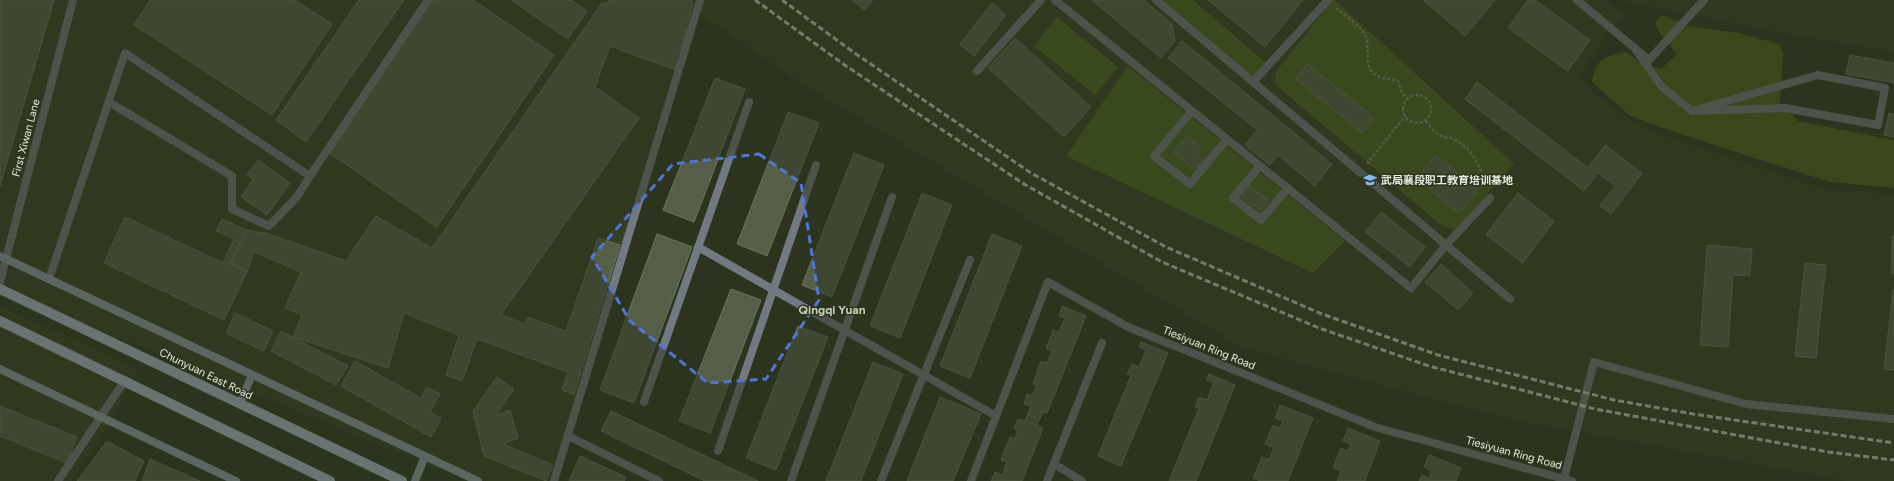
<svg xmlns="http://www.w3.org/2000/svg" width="1894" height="481" font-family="Figtree,'Noto Sans SC',sans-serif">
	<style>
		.built { fill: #353e22 }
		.green { fill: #4c6020 }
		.forest { fill: #4a5e19 }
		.building { fill: #555e46; stroke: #6c755d }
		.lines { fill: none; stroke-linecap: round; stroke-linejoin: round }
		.path { stroke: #828976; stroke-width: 2.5; stroke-dasharray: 3 2; stroke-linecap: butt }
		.lane { stroke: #717983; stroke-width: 8 }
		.street { stroke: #717983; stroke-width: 8 }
		.secondary { stroke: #95a3b1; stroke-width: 8 }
		.primary { stroke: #b1c2d6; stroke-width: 10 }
		.rail { stroke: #cdd3c4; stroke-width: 3; stroke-dasharray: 6 3; stroke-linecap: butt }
		.marked { fill: none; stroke: #4f76da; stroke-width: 3; stroke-dasharray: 8 5; stroke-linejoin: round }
		.labels { text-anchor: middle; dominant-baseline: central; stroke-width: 3; stroke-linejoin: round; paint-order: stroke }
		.street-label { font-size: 11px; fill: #e6ecde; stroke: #2c341d }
		.poi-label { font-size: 11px; font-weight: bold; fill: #e6ecde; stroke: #2c341d; text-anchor: start }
		.neighbourhood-label { font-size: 12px; font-weight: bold; fill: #c4cfb4; stroke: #2c341d }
	</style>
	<rect width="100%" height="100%" fill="#2c341d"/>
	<!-- built -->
	<path class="built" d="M0,0H1604L1624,16L1604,39L1579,78L1609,106L1645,129L1826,190L1894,194V481H1847L1509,419L1243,348L801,83L694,10L553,481H468L0,289Z
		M1617,0H1894V52L1788,34Z
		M0,306L139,369L108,425L72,481H0Z"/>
	<!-- green -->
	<path class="green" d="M1157,0H1193L1268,65L1253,82Z
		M1333,0H1335L1514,164L1456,229L1442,226L1276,85L1275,73Z
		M1057,17L1118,67L1095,95L1034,46Z
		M1128,66L1345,241L1313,273L1066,156Z"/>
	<!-- forest -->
	<path class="forest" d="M1662,15L1689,26L1738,33L1779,44L1783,53L1780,104L1798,121L1894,140V188L1830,182L1659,127L1629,115L1592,82C1596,58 1604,57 1626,52L1641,64L1661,69L1677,54L1660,34L1655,23Z"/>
	<!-- building -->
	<path class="building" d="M0,0H54L0,186Z
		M150,0H295L332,24L272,115L134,25Z
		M359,0H404L306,142L276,120Z
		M432,0H473L554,55L437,227L328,152Z
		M511,0H571L587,11L568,39Z
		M609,0H690L693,2L676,70L610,46L595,87L639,118L501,315L525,324L528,317L566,331L598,238L620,245L574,395L562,390L568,372L477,339L462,381L446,375L459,335L404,313L388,368L293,337L302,315L285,308L301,272L254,252L247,272L230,264L246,230L269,234L346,261L376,216L432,248L602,3H608Z
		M852,0H873L865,10Z
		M1092,0H1144L1172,24L1175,41L1161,58Z
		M1208,0H1303L1265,47Z
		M1423,0H1495L1465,36Z
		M1528,0H1535L1590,40L1568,71L1508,28Z
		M992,3L1006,15L974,56L960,44Z
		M1015,38L1091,107L1064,137L988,68Z
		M1182,41L1332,164L1315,186L1278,155L1270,165L1245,145L1257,130L1168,58Z
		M1850,55L1894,63V83L1846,74Z
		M1308,64L1374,118L1362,133L1296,79Z
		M715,78L745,89L694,222L663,210Z
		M1477,82L1588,168L1605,145L1642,173L1611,214L1600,206L1615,186L1598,173L1584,191L1465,99Z
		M788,112L819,123L767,256L737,244Z
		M1889,113L1894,114V137L1884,135Z
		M1187,136L1201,148L1197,154L1204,160L1196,171L1174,153Z
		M854,153L884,165L832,297L802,285Z
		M1436,155L1478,191L1459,214L1417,178Z
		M258,160L290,183L267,215L241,197L253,179L247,175Z
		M1249,186L1268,200L1261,210L1242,197Z
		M922,193L952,205L900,338L870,326Z
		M1518,193L1554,221L1523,263L1486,235Z
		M1381,212L1425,247L1410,267L1365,232Z
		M125,217L223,263L234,239L216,231L222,219L246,230L230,264L247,272L224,320L104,263Z
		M657,234L692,247L634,403L600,390Z
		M992,234L1022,246L970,378L940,366Z
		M1892,236H1894V273H1891Z
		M1707,245L1752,249L1750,276L1733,275L1728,347L1700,345Z
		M1805,263L1826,265L1816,358L1795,356Z
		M1441,264L1473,293L1458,310L1425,282Z
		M731,289L761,300L710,433L679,421Z
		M1893,290H1894V370L1884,369Z
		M1062,306L1086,316L1047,413L1043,412L1037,425L1043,428L1022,481H991L995,472L1002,475L1007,462L1001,460L1010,437L1015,439L1018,429L1014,428L1018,419L1025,421L1031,406L1024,404L1027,394L1032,396L1037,385L1033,384L1041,361L1047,363L1052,351L1046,349L1053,330L1059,332L1065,318L1059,316Z
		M235,313L273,331L264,351L226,333Z
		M798,326L828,337L776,470L746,458Z
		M281,331L348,366L336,385L271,351Z
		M1141,342L1168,353L1121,466L1098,456L1131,375L1127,374L1132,364L1139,367L1146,350L1139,347Z
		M355,361L421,398L427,387L440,394L430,412L441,418L431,437L341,386Z
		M873,362L903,374L861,481H826Z
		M1209,374L1235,385L1196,481H1169L1199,408L1195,407L1199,397L1207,400L1214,383L1207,380Z
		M497,377L514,389L496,415L510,410L518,438L503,444L553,465L546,481L484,456L473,411Z
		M940,397L981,414L953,481H907Z
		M1280,405L1313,418L1288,481H1260L1253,478L1262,457L1269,460L1274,448L1265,444L1273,425L1280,428L1283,421L1275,418Z
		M0,406L77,437L67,463L0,436Z
		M611,411L758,481H705L601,431Z
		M1348,428L1380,441L1365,481H1337L1341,471L1333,468L1341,448L1348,451L1351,444L1343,441Z
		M107,441L144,461L135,481H77Z
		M1429,455L1461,468L1456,481H1419L1422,475L1429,478L1432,471L1424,467Z
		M580,456L626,477L624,481H569Z
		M150,459L200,481H142Z"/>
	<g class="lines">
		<!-- path -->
		<path class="path" d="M1336,8C1344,15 1358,24 1364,33C1373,47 1359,69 1380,77C1386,79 1392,79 1398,81L1402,93L1407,99
			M1403 109a14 14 0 1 1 28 0a14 14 0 1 1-28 0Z
			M1426,121C1431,127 1436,135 1444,137C1447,138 1451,138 1453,139C1474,148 1480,168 1487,187
			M1367,164L1405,116"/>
		<!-- lane -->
		<path class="lane" d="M1055,0L1411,288L1446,245L1490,198
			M1156,0L1510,299
			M1577,0L1649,60L1704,0
			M1634,47L1661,86L1692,111L1785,108L1878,125L1885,88L1818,75L1692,111
			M977,71L1041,0
			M1253,82L1328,0
			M109,102L232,176V209L269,226L297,197L310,176
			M1192,111L1154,156L1190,184L1227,139
			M1260,166L1233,198L1261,220L1288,188
			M698,247L996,416
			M49,279L125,53L310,176L428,0
			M644,402L749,102
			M718,451L816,165
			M1054,464L1082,481
			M1564,479L1594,362L1746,404L1894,419
			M58,481L125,380
			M791,481L892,197
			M881,481L970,260
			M1047,481L1102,343"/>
		<!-- street -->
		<path class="street" d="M0,282L73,0
			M568,436L659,481
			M554,481L700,0
			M971,481L1048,282L1128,327L1375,427L1572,481"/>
		<!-- secondary -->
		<path class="secondary" d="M0,256L478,481
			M0,369L236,481
			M240,403L252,375
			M415,481L425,456"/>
		<!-- primary -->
		<path class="primary" d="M0,289L402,481
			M0,321L330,481"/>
		<!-- rail -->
		<path class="rail" d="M755,0L846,66L1024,184L1162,262L1319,328L1429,366L1595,409L1828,452L1894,460
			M782,0L856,54L1031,173L1166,247L1322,314L1438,355L1614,400L1693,414L1894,443"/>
	</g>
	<!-- marked area -->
	<path d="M0 0H1894V481H0ZM759,154L801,183L819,300L766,379L708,383L630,321L592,257L673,164Z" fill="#2c341d" fill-opacity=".55" fill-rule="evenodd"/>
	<path class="marked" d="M759,154L801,183L819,300L766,379L708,383L630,321L592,257L673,164Z"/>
	<!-- icons -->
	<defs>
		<g id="university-bare" transform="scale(1.08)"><path d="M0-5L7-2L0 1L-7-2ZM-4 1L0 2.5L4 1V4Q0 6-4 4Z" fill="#83bcfa" stroke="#2c341d" stroke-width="2.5" paint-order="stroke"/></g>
	</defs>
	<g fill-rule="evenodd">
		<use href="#university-bare" x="1370" y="180"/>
	</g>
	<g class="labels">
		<!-- street labels -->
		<g class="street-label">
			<text transform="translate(26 138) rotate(-75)">First Xiwan Lane</text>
			<text transform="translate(1209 348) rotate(22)">Tiesiyuan Ring Road</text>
			<text transform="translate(206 374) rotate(26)">Chunyuan East Road</text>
			<text transform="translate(1514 453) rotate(15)">Tiesiyuan Ring Road</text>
		</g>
		<!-- poi labels -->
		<g class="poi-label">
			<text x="1381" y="180">武局襄段职工教育培训基地</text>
		</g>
		<!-- neighbourhood labels -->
		<g class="neighbourhood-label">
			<text x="832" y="310">Qingqi Yuan</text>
		</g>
	</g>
</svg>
